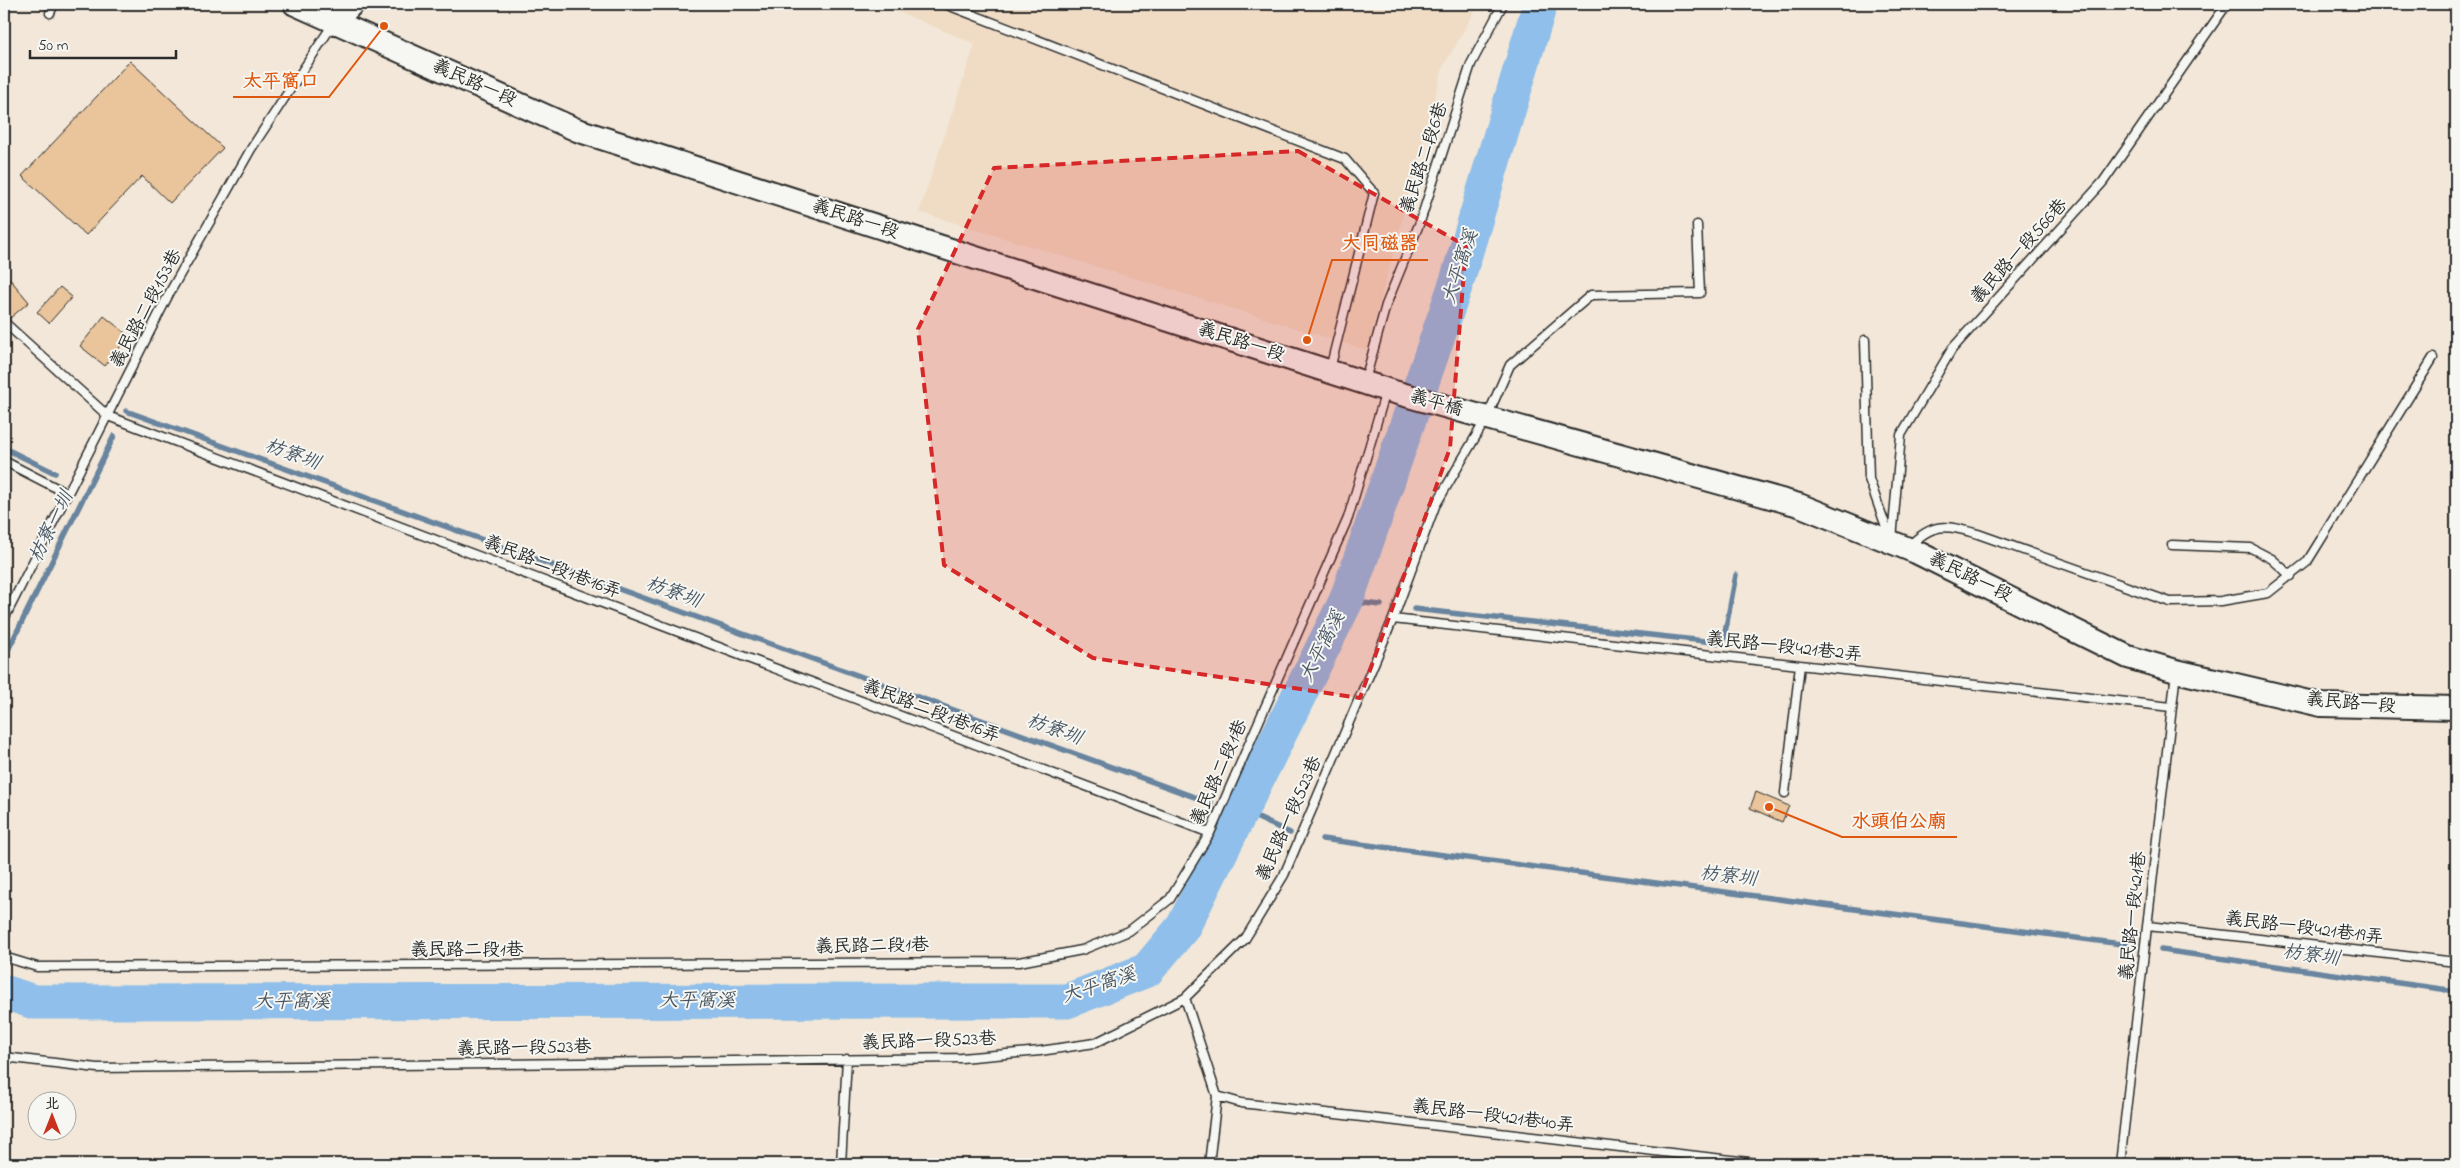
<svg xmlns="http://www.w3.org/2000/svg" width="2460" height="1168" font-family="'Indie Flower','LXGW WenKai TC',sans-serif">
	<style>
		.built { fill: #f0dcc5 }
		.lines { fill: none; stroke-linecap: round; stroke-linejoin: round }
		.stream { stroke: #67849e; stroke-width: 5.5 }
		.river { stroke: #8fbfea; stroke-width: 35 }
		.building { fill: #eac49a; stroke: #2b2b2b }
		.lane-casing { stroke: #2b2b2b; stroke-width: 11 }
		.secondary-casing { stroke: #2b2b2b; stroke-width: 26 }
		.lane { stroke: #f6f6f2; stroke-width: 8 }
		.secondary { stroke: #f6f6f2; stroke-width: 22 }
		.marked { fill: #d62828; fill-opacity: 0.2; stroke: #d62828; stroke-width: 4; stroke-dasharray: 10 6; stroke-linejoin: round }
		.labels { text-anchor: middle; dominant-baseline: central; stroke-width: 4; stroke-linejoin: round; paint-order: stroke }
		.street-label { font-size: 18px; fill: #2b2b2b; stroke: #f6f6f2 }
		.water-label { font-size: 19px; font-style: italic; fill: #495764; stroke: #f6f6f2 }
		.leader { fill: none; stroke: #df570e; stroke-width: 2 }
		.callout-dot { fill: #df570e; stroke: #f6f6f2; stroke-width: 2 }
		.callout-label { font-size: 19px; text-anchor: middle; font-weight: bold; fill: #df570e; stroke: #f6f6f2; stroke-width: 4; stroke-linejoin: round; paint-order: stroke }
	</style>
	<rect width="100%" height="100%" fill="#f2e7d8"/>
	<filter id="ink" filterUnits="userSpaceOnUse"><feTurbulence type="fractalNoise" baseFrequency=".02" numOctaves="2"/><feDisplacementMap in="SourceGraphic" scale="10" xChannelSelector="R" yChannelSelector="G"/><feConvolveMatrix kernelMatrix="1 2 1 2 8 2 1 2 1" color-interpolation-filters="sRGB"/></filter>
	<g filter="url(#ink)">
		<!-- built -->
		<path class="built" d="M880,4H1479L1443,67L1367,350L919,212L975,44Z"/>
		<g class="lines">
			<!-- stream -->
			<path class="stream" d="M126,411L1211,803
				M4,448L55,473
				M1346,601L1381,605
				M1414,609L1723,643L1736,575
				M4,658L114,436
				M1241,810L1290,833
				M1322,839L2129,945
				M2161,950L2456,991"/>
			<!-- river -->
			<path class="river" d="M4,992L34,1002L1067,1001L1147,970L1183,927L1346,601L1457,281L1540,4"/>
		</g>
		<!-- building -->
		<path class="building" d="M130,61L223,148L170,203L142,176L86,235L22,176Z
			M4,272L29,302L9,319L4,317Z
			M60,287L72,297L49,323L37,312Z
			M104,316L129,336L105,366L80,346Z
			M1756,792L1789,806L1782,822L1750,808Z"/>
		<g class="lines">
			<!-- lane casing -->
			<g class="lane-casing">
				<path id="lane" d="M945,4L1345,159L1374,193L1330,369
					M50,13L54,4
					M4,322L108,416L1210,833
					M1865,340L1869,479L1890,538
					M1365,380L1386,305L1420,222L1471,64L1503,4
					M4,461L68,494
					M1892,540L1901,435L1952,349L2103,182L2227,4
					M2172,545L2251,548L2272,559L2291,576
					M1908,547C1934,521 1946,525 1978,534L2170,602L2221,601L2268,593L2307,562L2433,358
					M4,619L170,292L251,149L333,24
					M1393,619L2171,707
					M1785,793L1800,665
					M2148,926L2456,962
					M4,957L37,967L1019,962L1082,950L1129,931L1170,899L1210,833L1348,518L1386,391
					M1185,998L1217,1096L1209,1164
					M4,1057L97,1068L496,1064L961,1058L1040,1051L1095,1043L1185,998L1245,939L1284,875L1393,619L1435,506L1486,419L1510,365L1591,295L1700,293L1697,225
					M1217,1096L1241,1103L1766,1164
					M841,1164L847,1059
					M2120,1164L2176,672"/>
			</g>
			<!-- secondary casing -->
			<g class="secondary-casing">
				<path id="secondary" d="M295,4L577,130L1387,390L1799,505L1916,552L2128,657L2176,671L2321,705L2456,708
					M334,23L352,4"/>
			</g>
			<!-- lane -->
			<use href="#lane" class="lane"/>
			<!-- secondary -->
			<use href="#secondary" class="secondary"/>
		</g>
	</g>
	<!-- marked area -->
	<path class="marked" d="M1298,151L1466,246L1450,448L1360,698L1093,658L944,565L918,329L994,168Z"/>
	<g class="labels">
		<!-- street labels -->
		<g class="street-label">
			<text transform="translate(474 84) rotate(24)">義民路一段</text>
			<text transform="translate(1425 158) rotate(-72)">義民路二段6巷</text>
			<text transform="translate(855 220) rotate(18)">義民路一段</text>
			<text transform="translate(2020 252) rotate(-48)">義民路一段566巷</text>
			<text transform="translate(147 309) rotate(-62)">義民路二段153巷</text>
			<text transform="translate(1241 343) rotate(18)">義民路一段</text>
			<text transform="translate(1436 404) rotate(16)">義平橋</text>
			<text transform="translate(552 568) rotate(21)">義民路二段1巷16弄</text>
			<text transform="translate(1970 578) rotate(26)">義民路一段</text>
			<text transform="translate(1784 648) rotate(6)">義民路一段421巷2弄</text>
			<text transform="translate(2351 704) rotate(5)">義民路一段</text>
			<text transform="translate(931 712) rotate(21)">義民路二段1巷16弄</text>
			<text transform="translate(1220 773) rotate(-66)">義民路二段1巷</text>
			<text transform="translate(1290 819) rotate(-66)">義民路一段523巷</text>
			<text transform="translate(2134 916) rotate(-84)">義民路一段421巷</text>
			<text transform="translate(2304 929) rotate(7)">義民路一段421巷19弄</text>
			<text transform="translate(872 947) rotate(-1)">義民路二段1巷</text>
			<text x="467" y="951">義民路二段1巷</text>
			<text transform="translate(929 1042) rotate(-2)">義民路一段523巷</text>
			<text transform="translate(524 1049) rotate(-1)">義民路一段523巷</text>
			<text transform="translate(1493 1117) rotate(7)">義民路一段421巷40弄</text>
		</g>
		<!-- water labels -->
		<g class="water-label">
			<text transform="translate(1461 267) rotate(-72)">大平窩溪</text>
			<text transform="translate(292 455) rotate(20)">枋寮圳</text>
			<text transform="translate(52 527) rotate(-64)">枋寮一圳</text>
			<text transform="translate(673 593) rotate(20)">枋寮圳</text>
			<text transform="translate(1323 647) rotate(-63)">大平窩溪</text>
			<text transform="translate(1054 730) rotate(20)">枋寮圳</text>
			<text transform="translate(1728 877) rotate(7)">枋寮圳</text>
			<text transform="translate(2311 956) rotate(8)">枋寮圳</text>
			<text transform="translate(1099 986) rotate(-18)">大平窩溪</text>
			<text x="697" y="1001">大平窩溪</text>
			<text x="292" y="1002">大平窩溪</text>
		</g>
	</g>
	<!-- callouts -->
	<path class="leader" d="M384 26L329 97H233M1307 340L1332 260H1428M1769 807L1842 837H1957"/>
	<g class="callout-dot">
		<circle cx="384" cy="26" r="5"/>
		<circle cx="1307" cy="340" r="5"/>
		<circle cx="1769" cy="807" r="5"/>
	</g>
	<g class="callout-label">
		<text x="281" y="87">太平窩口</text>
		<text x="1380" y="249">大同磁器</text>
		<text x="1899" y="827">水頭伯公廟</text>
	</g>
	<!-- margin -->
	<rect width="2460" height="1168" fill="none" stroke="#f6f6f2" stroke-width="20"/>
	<rect x="10" y="10" width="2440" height="1148" fill="none" stroke="#2b2b2b" stroke-width="2" filter="url(#ink)"/>
	<!-- north arrow -->
	<g transform="translate(52 1116)"><circle r="24" fill="#f6f6f2" stroke="#a5a5a2"/>
	<path d="M0-4L9 19L0 12L-9 19Z" fill="#c8321e"/>
	<text y="-8" font-size="14" font-weight="bold" text-anchor="middle" fill="#2b2b2b">北</text>
	</g>
	<!-- scale -->
	<path d="M30 50v8h146v-8" fill="none" stroke="#2b2b2b" stroke-width="2.5"/>
	<text x="38" y="50" font-size="15" fill="#2b2b2b" stroke="#f6f6f2" stroke-width="4" paint-order="stroke">50 m</text>
</svg>
